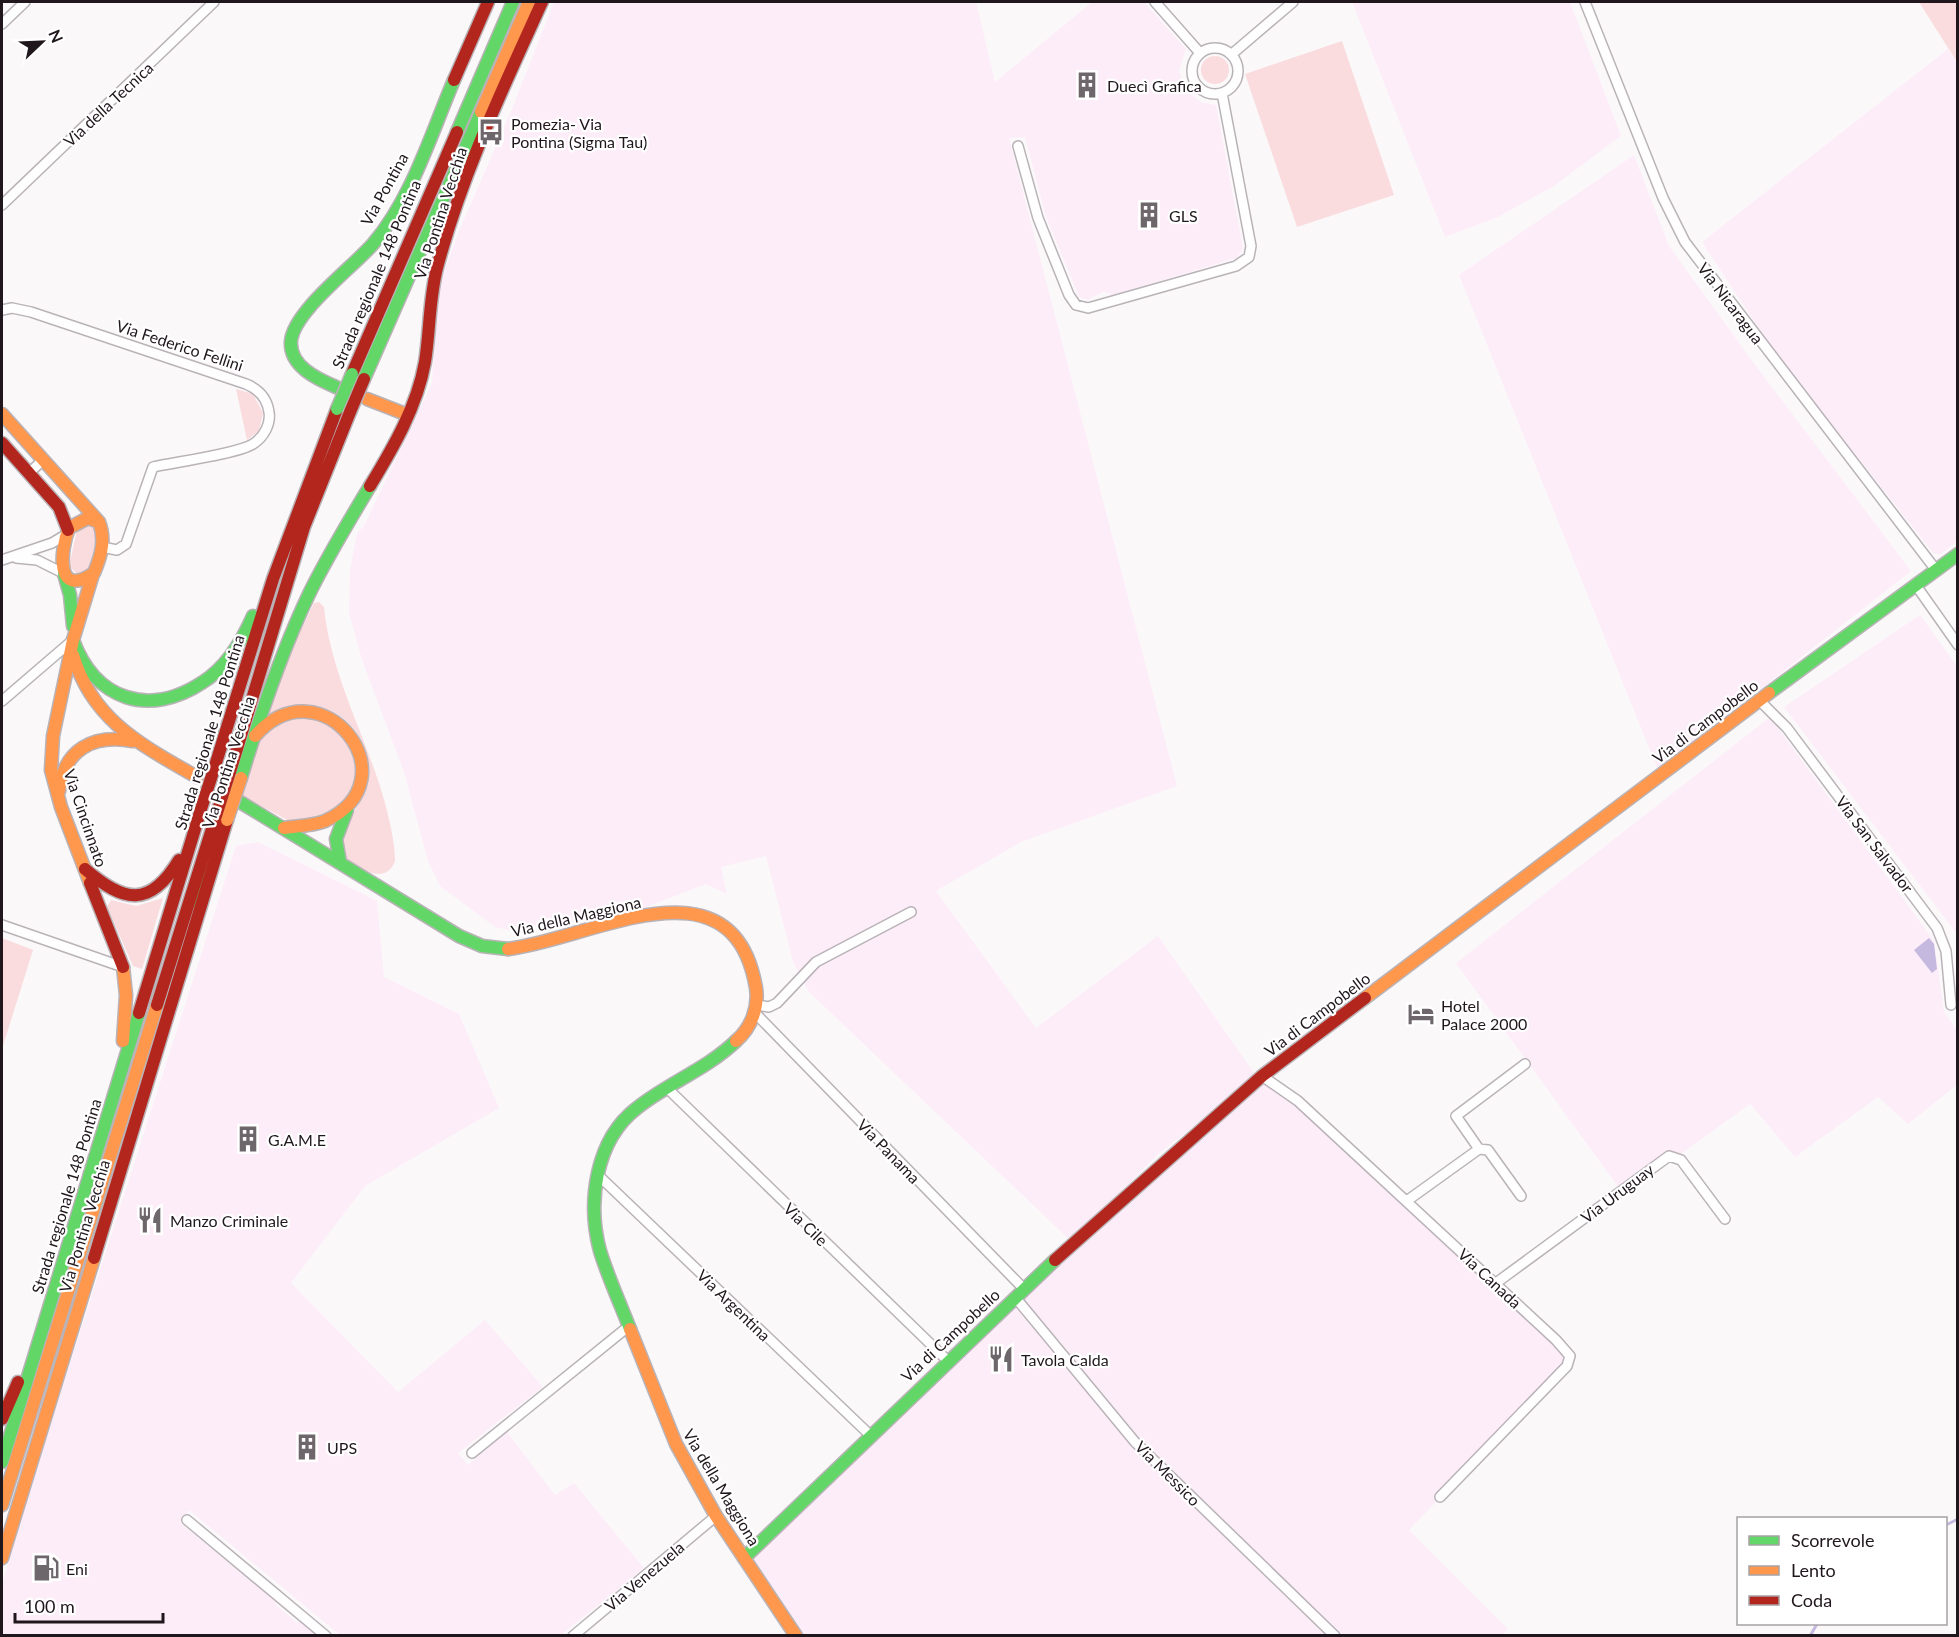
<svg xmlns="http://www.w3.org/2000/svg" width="1959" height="1637" font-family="Lato,sans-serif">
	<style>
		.built { fill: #fdedf8 }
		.green { fill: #fadcde }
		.water { fill: #c6b9df }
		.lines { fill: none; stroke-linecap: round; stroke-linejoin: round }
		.stream { stroke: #c6b9df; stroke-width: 3 }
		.street-casing { stroke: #b9b3b7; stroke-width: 12 }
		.fast-casing { stroke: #b9b3b7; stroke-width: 15 }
		.slow-casing { stroke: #b9b3b7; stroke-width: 15 }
		.jam-casing { stroke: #b9b3b7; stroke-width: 15 }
		.street { stroke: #fefefe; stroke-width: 9 }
		.fast { stroke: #63d668; stroke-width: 12 }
		.slow { stroke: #ff974d; stroke-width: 12 }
		.jam { stroke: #b3261e; stroke-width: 12 }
		.fast-bridge-casing { stroke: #b9b3b7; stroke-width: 15; stroke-linecap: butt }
		.slow-bridge-casing { stroke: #b9b3b7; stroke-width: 15; stroke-linecap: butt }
		.jam-bridge-casing { stroke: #b9b3b7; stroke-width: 15; stroke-linecap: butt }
		.fast-bridge { stroke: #63d668; stroke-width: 12 }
		.slow-bridge { stroke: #ff974d; stroke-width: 12 }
		.jam-bridge { stroke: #b3261e; stroke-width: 12 }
		.labels { text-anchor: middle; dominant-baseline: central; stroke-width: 4.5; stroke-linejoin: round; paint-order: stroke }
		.poi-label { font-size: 16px; fill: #20171d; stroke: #fff; text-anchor: start }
		.street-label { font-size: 16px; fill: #20171d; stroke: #fff }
	</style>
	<rect width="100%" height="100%" fill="#fbf8fa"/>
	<!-- built -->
	<path class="built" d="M554,2H976L995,82L1092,2H1144L1186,49L1179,71L1187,91L1201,102L1216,105L1243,248L1237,258L1112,295L1104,291L1088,300L1079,297L1046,217L1025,137L1009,138L1177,786L1021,842L936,891L1036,1028L1158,936L1257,1077L1158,1154L1072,1242L809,992L793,962L766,856L721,867L727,894L706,884L633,912L628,903L593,917L509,930L495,927L440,886L428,861L404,772L362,660L349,613L350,570L357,533L364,526L432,383L438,289L459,231L512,109Z
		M1352,2H1570L1621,136L1554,186L1498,217L1445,237Z
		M1948,49L1958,64L1957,541L1941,554H1934L1773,350L1702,242Z
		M1634,155L1669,246L1753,362L1911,571L1658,770L1459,275Z
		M1920,615L1957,666V934L1784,707Z
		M1770,717L1934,941L1944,1012L1957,1030V1085L1908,1124L1878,1097L1795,1157L1750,1104L1624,1195L1456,963Z
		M258,842L377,901L384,977L459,1014L499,1108L365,1186L291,1283L398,1392L485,1320L543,1387L458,1453L468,1465L507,1432L555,1495L574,1483L644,1568L561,1635H340L189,1510L180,1523L276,1601V1605L297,1623L299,1621L317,1635H2V1585L23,1510L236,846Z
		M1262,1076L1274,1083L1556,1340L1569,1363L1409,1530L1508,1629L1503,1635H796L744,1558L911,1395Z"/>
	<!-- green -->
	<path class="green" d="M1919,2H1957V62Z
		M1342,41L1394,195L1297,227L1245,74Z
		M1201 70a14 14 0 1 1 28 0a14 14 0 1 1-28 0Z
		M236,389L253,394L263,413L259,431L247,440Z
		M87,524L94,528L96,542L88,572L76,573L69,566L77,530Z
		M314,603L319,602L324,607C331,679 370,742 387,811C391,827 395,845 395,861C386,886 359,869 345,858C344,851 341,842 343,835C347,821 358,808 363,794C375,766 365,733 340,716C314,699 291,707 266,719L287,659Z
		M314,715L341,729L357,753L358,780L338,812L293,823L242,796C250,768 254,729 286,718C294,716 305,716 314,715Z
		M163,898L142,969L133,966L107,907L111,900L136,906Z
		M2,938L33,950L2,1049Z"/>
	<!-- water -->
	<path class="water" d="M1929,938L1934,944L1937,969L1932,973L1914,950Z"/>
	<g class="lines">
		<!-- stream -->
		<path class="stream" d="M1946,1525L1958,1519
			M1810,1636L1817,1624"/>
		<!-- street casing -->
		<g class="street-casing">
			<path id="street" d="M1155,2L1200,53
				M1585,2L1663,198L1685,242L1936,570
				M2,24L25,2
				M1192 71a23 23 0 1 1 46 0a23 23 0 1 1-46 0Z
				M1232,54L1293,2
				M1018,146L1038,218L1069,295L1076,305L1088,308L1236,266L1249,257L1251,246L1222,93
				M2,205L214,2
				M2,310L12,308L31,312L246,384C258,389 267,398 269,412C271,424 264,437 253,444C237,454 175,462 153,467L126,544L117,550L102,547
				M29,473L43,460
				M16,558L37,560L63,573
				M2,560L52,543L67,534
				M1915,584L1958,645
				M2,701L73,640
				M1760,701L1787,728L1937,928L1946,951L1951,1005
				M2,925L123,967
				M757,1005L769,1007L777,1003L816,962L911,912
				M756,1014L1023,1288
				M1262,1076L1298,1101L1556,1340L1570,1356L1567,1366L1440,1497
				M666,1087L947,1360
				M598,1175L870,1435
				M1521,1196L1488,1150L1479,1149L1456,1116L1525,1064
				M1408,1200L1479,1149
				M1496,1283L1669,1156L1681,1160L1725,1219
				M1015,1297L1135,1442L1335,1636
				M472,1453L629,1326
				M187,1520L326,1636
				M573,1636L716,1516"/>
		</g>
		<!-- fast casing -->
		<g class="fast-casing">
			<path id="fast" d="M457,132L513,2
				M364,379L481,112
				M336,387C317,379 289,366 291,341C294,311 353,267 373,244C412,198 431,134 454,80
				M64,574L70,595L73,626
				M73,640C95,700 149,718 203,682C227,667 242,641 253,616
				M1769,693L1958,554
				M241,778C260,715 281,653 309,594C327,557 349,521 370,486
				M240,802L459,936L482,946L508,949
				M340,862L336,839L347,810
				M197,902L210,874
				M630,1329C620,1303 608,1277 600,1251C587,1203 595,1140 637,1108C668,1083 707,1069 736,1041
				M2,1462L139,1013
				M744,1558L1055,1260"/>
		</g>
		<!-- slow casing -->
		<g class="slow-casing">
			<path id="slow" d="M481,112L529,2
				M367,399L408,415
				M2,414L99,522C106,540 101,556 94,573C55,600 60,550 69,528L88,518L99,522
				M73,655C92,720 141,745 197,777
				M255,736C321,661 415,779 325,821C313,826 296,826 284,828
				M59,791C64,749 93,734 133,741
				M90,883L61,807L51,770L53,736L73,640L93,574
				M508,949C589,940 733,852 756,988C759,1008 751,1028 736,1041
				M123,967L126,995L123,1041
				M1365,998L1769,693
				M630,1329L676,1444L716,1516L796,1636
				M2,1505L157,1005
				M2,1558L94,1258"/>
		</g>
		<!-- jam casing -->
		<g class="jam-casing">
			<path id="jam" d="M454,80L488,2
				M352,374L457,132
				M2,443L59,507L68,530
				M370,486C393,448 417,407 425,362C430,331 429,299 437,268C461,176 503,88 542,2
				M215,766L273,579L337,409
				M230,772L304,527L350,412
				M85,869C124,903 150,908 179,860
				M90,883L123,967
				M157,1005L216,816
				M139,1013L201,809
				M94,1258L227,820
				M1055,1260L1262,1076L1365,998
				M2,1419L18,1382"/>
		</g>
		<!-- street -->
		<use href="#street" class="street"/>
		<!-- fast -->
		<use href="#fast" class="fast"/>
		<!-- slow -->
		<use href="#slow" class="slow"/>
		<!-- jam -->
		<use href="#jam" class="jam"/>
		<!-- fast-bridge casing -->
		<g class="fast-bridge-casing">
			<path id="fast-bridge" d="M337,409L352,374"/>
		</g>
		<!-- slow-bridge casing -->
		<g class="slow-bridge-casing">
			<path id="slow-bridge" d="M227,820L241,778"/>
		</g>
		<!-- jam-bridge casing -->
		<g class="jam-bridge-casing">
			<path id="jam-bridge" d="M350,412L364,379
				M201,809L215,766
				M216,816L230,772"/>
		</g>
		<!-- fast-bridge -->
		<use href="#fast-bridge" class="fast-bridge"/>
		<!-- slow-bridge -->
		<use href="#slow-bridge" class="slow-bridge"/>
		<!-- jam-bridge -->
		<use href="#jam-bridge" class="jam-bridge"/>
	</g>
	<!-- icons -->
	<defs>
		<g id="building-bare" transform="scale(2.07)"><path d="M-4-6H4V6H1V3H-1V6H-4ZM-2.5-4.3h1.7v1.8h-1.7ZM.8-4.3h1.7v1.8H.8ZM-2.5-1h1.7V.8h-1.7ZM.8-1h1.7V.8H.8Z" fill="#6d666a" stroke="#fff" stroke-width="2.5" paint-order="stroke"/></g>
		<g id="bus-bare" transform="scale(2.07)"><path d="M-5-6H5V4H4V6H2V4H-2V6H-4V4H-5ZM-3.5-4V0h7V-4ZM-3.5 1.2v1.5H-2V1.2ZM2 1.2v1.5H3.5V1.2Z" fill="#6d666a" stroke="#fff" stroke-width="2.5" paint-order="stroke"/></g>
		<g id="hotel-bare" transform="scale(2.07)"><path d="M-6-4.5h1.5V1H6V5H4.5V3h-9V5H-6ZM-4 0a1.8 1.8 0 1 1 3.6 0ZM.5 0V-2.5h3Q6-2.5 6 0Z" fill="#6d666a" stroke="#fff" stroke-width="2.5" paint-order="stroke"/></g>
		<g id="restaurant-bare" transform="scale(2.07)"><path d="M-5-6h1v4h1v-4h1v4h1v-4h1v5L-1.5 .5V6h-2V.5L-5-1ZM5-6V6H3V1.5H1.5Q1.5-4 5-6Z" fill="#6d666a" stroke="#fff" stroke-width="2.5" paint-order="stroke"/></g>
		<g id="fuel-bare" transform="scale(2.07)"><path d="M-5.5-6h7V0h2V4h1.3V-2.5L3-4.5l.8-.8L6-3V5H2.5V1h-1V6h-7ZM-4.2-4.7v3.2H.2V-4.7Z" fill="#6d666a" stroke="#fff" stroke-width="2.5" paint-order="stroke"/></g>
	</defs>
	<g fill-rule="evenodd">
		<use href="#building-bare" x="1087" y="85"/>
		<use href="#bus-bare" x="491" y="132"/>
		<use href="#building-bare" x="1149" y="215"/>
		<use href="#hotel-bare" x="1421" y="1014"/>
		<use href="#building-bare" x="248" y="1139"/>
		<use href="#restaurant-bare" x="150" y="1220"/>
		<use href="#restaurant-bare" x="1001" y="1359"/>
		<use href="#building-bare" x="307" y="1447"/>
		<use href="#fuel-bare" x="46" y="1568"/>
	</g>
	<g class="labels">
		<!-- poi labels -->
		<g class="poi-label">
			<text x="1107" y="85">Duecì Grafica</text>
			<text x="511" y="123">Pomezia- Via<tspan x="511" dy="18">Pontina (Sigma Tau)</tspan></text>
			<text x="1169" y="215">GLS</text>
			<text x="1441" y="1005">Hotel<tspan x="1441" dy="18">Palace 2000</tspan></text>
			<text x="268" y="1139">G.A.M.E</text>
			<text x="170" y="1220">Manzo Criminale</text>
			<text x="1021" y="1359">Tavola Calda</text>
			<text x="327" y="1447">UPS</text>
			<text x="66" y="1568">Eni</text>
		</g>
		<!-- street labels -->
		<g class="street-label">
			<text transform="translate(108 104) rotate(-43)">Via della Tecnica</text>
			<text transform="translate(384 189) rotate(-61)">Via Pontina</text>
			<text transform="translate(440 213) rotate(-72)">Via Pontina Vecchia</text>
			<text transform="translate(376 274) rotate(-67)">Strada regionale 148 Pontina</text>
			<text transform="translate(1731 303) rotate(53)">Via Nicaragua</text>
			<text transform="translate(180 345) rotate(18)">Via Federico Fellini</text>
			<text transform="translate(1705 721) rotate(-37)">Via di Campobello</text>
			<text transform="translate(209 732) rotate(-73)">Strada regionale 148 Pontina</text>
			<text transform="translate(228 762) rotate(-72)">Via Pontina Vecchia</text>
			<text transform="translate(86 818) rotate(71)">Via Cincinnato</text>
			<text transform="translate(1875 844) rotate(53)">Via San Salvador</text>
			<text transform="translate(576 916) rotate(-13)">Via della Maggiona</text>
			<text transform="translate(1317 1014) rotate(-37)">Via di Campobello</text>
			<text transform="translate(889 1151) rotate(46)">Via Panama</text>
			<text transform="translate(1617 1193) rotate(-37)">Via Uruguay</text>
			<text transform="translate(66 1196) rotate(-73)">Strada regionale 148 Pontina</text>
			<text transform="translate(806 1224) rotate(44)">Via Cile</text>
			<text transform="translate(84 1226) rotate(-73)">Via Pontina Vecchia</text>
			<text transform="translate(1490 1278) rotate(43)">Via Canada</text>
			<text transform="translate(734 1305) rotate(44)">Via Argentina</text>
			<text transform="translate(950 1335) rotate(-43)">Via di Campobello</text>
			<text transform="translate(1168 1473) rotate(45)">Via Messico</text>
			<text transform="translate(722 1487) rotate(59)">Via della Maggiona</text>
			<text transform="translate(644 1576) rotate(-40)">Via Venezuela</text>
		</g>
	</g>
	<!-- border -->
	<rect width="1959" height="1637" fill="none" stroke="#20171d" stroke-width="6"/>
	<!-- legend -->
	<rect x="1737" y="1517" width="210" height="108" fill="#ffffff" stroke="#a6a2a5" stroke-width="1.5"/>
	<rect x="1749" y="1536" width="30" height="9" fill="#63d668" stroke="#a6a2a5" stroke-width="1.5"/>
	<text x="1791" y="1547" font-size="18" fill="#20171d">Scorrevole</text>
	<rect x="1749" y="1566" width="30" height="9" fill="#ff974d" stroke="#a6a2a5" stroke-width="1.5"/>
	<text x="1791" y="1577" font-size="18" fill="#20171d">Lento</text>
	<rect x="1749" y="1596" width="30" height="9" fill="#b3261e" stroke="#a6a2a5" stroke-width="1.5"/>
	<text x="1791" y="1607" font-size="18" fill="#20171d">Coda</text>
	<!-- north arrow -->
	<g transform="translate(42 42) rotate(67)" stroke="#ffffff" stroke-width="4.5" paint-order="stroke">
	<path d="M0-4.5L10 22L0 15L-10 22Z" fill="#20171d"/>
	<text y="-9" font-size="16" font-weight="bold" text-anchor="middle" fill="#20171d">N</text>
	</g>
	<!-- scale -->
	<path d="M15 1613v9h148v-9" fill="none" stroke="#20171d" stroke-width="3"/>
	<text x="24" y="1613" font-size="18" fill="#20171d" stroke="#ffffff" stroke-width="4.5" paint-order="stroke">100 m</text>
</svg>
